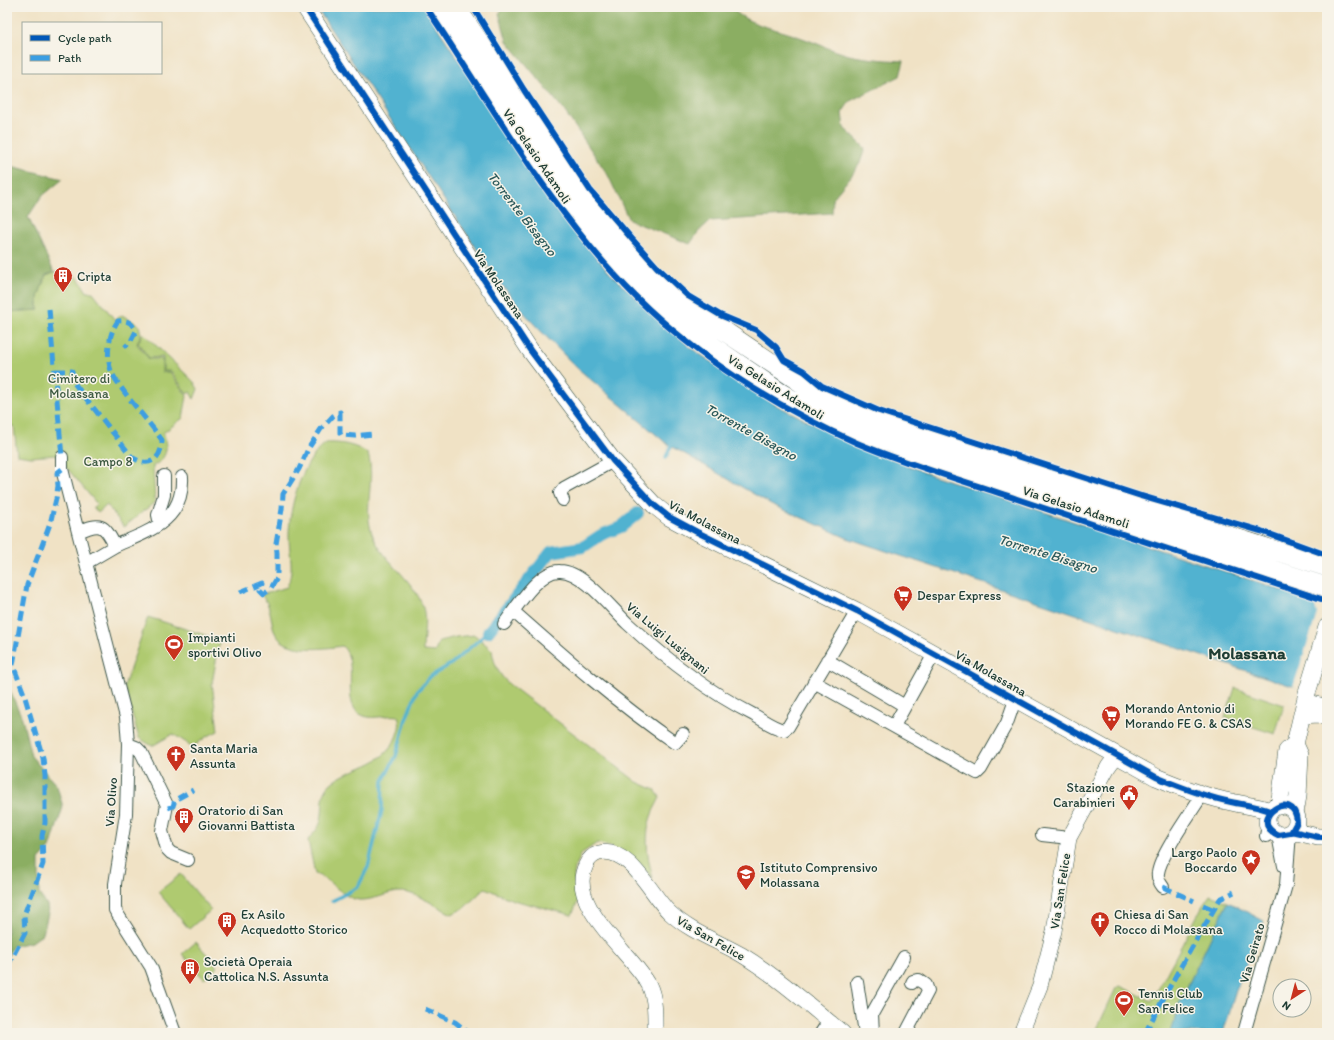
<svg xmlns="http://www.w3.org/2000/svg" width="1334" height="1040" font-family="Itim,sans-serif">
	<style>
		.green { fill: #afca70; stroke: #678452 }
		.forest { fill: #8bae62; stroke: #55764b }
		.water { fill: #51b2d0; stroke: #387882 }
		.pier { fill: #f0e2c5 }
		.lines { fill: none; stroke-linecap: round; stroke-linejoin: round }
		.stream { stroke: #51b2d0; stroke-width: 3.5 }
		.canal { stroke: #51b2d0; stroke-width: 12 }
		.minor-casing { stroke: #3e564a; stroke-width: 14 }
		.tertiary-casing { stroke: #3e564a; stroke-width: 16 }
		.secondary-casing { stroke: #3e564a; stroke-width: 18 }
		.primary-casing { stroke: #3e564a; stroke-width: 20 }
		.minor { stroke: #fff; stroke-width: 12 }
		.tertiary { stroke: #fff; stroke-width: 15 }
		.secondary { stroke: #fff; stroke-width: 17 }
		.primary { stroke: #fff; stroke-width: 19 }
		.quiet { stroke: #3c9ee2; stroke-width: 5; stroke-dasharray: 10 5; stroke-linecap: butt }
		.cycleway-casing { stroke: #f7f3e8; stroke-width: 8 }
		.cycleway { stroke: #0057b8; stroke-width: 6 }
		.labels { text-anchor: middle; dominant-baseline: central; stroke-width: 3; stroke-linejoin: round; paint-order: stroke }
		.street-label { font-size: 13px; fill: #1f3d34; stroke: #f7f3e8 }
		.poi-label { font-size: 13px; fill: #1f3d34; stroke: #f7f3e8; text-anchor: start }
		.park-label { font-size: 13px; fill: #3c5940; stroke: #f7f3e8 }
		.water-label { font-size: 14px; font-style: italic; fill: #2c5a5b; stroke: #f7f3e8 }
		.district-label { font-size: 17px; font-weight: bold; fill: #1f3d34; stroke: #f7f3e8 }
	</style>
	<rect width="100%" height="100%" fill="#f7f3e8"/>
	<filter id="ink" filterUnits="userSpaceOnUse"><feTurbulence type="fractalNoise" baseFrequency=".025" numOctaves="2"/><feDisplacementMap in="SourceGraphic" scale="8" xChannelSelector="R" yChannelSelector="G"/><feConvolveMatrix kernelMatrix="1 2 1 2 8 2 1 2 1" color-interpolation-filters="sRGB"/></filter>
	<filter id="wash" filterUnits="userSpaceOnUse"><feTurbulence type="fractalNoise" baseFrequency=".012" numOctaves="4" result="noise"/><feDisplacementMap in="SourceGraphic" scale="16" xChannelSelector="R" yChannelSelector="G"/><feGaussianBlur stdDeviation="0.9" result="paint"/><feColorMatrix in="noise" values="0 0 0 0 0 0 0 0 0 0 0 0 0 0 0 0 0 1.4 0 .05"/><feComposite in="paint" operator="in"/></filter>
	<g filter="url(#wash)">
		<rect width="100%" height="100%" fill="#f0e2c5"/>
		<!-- green -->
		<path class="green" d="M54,272C75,272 77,275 87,292H93L115,320L122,315L139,325L141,334L137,344L149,359H162V372H170L187,396L183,418L163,433C169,447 167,459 153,466L155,502L124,527L107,505L98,513L93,507L97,504L56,455L31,457L17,455L14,426L7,427V312L38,310V297L46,275Z
			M143,333L194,382L198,389L194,399L190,392L187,394L171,371H163V357L149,358L138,343Z
			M326,443C340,442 357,445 368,454C376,481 362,509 373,536C384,563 419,583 424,612C426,624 423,639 423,651L435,652L439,641L456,637L475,635L492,650C494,665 499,675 510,685L637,782L655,790L660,797C658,803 654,808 652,814C644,834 647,858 653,878C635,861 622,847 597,843L582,853L575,868L574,876L578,901L572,915L513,900L485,888L464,908L452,914C437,907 418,893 402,892C390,891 373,901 359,900C342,898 331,879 315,874L308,840C313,834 320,827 321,820C324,808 320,793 330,784C351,766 385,767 396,737C399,729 401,724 398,716C387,714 375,720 364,716C338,707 361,663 342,646C323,649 281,654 274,630C270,617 271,604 261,595L287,587C295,569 289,554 289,536C289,506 302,461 326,443Z
			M148,617L220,640L212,683L218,731L206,737L193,747L173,734L152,746L139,738L124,686Z
			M1235,688L1284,705L1275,734L1225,718Z
			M181,874L211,910L189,929L158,892Z
			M1210,895L1228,902L1179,1004L1171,1033H1095L1116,988L1120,986L1152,1001L1203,905Z
			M196,942L218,967L204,979L182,954Z"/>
		<!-- forest -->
		<path class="forest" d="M505,7H730C748,25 770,27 794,35C812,41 830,50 849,55C867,59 885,60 904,61L900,76L850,101L842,113L844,128L865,148L860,163L852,175L833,198L832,213L710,221L699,231L690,244L629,220L608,175L563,109L507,41L499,13Z
			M7,165L63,179L41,197L28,217L54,272L46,275L38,297V310L7,312Z
			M7,684L22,718L31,756L57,786L63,807L50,848L39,860V894L47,905L48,913L43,934L32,942L13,946L7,957Z"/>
		<!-- water -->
		<path class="water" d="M316,7H424L494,114L576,234L612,275L691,348L746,386L778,406L838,436L926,473L1327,605V694L1292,686L847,538L771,504L666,443L576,367L531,321L494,275Z
			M1228,902L1264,921L1238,984L1223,1033H1171L1179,1004Z"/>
		<!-- pier -->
		<path class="pier" d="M1308,597L1327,603V696L1293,687L1317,614L1315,606Z"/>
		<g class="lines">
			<!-- stream -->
			<path class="stream" d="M666,457L672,443
				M332,901L358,887L368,867L382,810L383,781L396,756L406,719L417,691L431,676L451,664L488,632"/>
			<!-- canal -->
			<path class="canal" d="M488,632L551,552L583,547L601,535L621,527L638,513"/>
		</g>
	</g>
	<g filter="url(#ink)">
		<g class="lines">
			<!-- minor casing -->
			<g class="minor-casing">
				<path id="minor" d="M62,457V469L78,532L126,717L128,744L126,814L115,884V910L151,967L175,1033
					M563,500L560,493L564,488L613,461
					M160,524L158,515L164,495V476
					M78,532C101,522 104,524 115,546L86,563
					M115,546C149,531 184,521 182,477
					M514,612C566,658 617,703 675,743L683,734
					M504,624C516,608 539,570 560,571C583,571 612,609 628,624C667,660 707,691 754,715C763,720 773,728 784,730L788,727L857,611
					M827,660L905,706
					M814,682L977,773L981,769L1007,723L1015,700
					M894,726L934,654
					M128,744L136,747L141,752L167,805L162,831L167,849L171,853L188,860
					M1042,835L1069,838
					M1278,835L1284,866
					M1266,836L1268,825
					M1163,887C1160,883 1157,878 1158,873C1160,855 1192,811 1202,795
					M857,982L865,1033
					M821,1033L829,1021
					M873,1033L872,1014L904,957
					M906,1033L928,991L926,985L919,980L913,981L912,983
					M1244,1033L1286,885L1290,833"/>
			</g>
			<!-- tertiary casing -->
			<g class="tertiary-casing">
				<path id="tertiary" d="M1305,701L1327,707
					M655,1033C655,1017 656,1000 649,985C632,953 565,905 586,865C588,860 593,855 599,853C630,846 651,895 669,912C690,932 718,941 742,955C778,977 810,1006 843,1033
					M1021,1033L1040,986L1054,931L1069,838L1108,767L1116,756"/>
			</g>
			<!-- secondary casing -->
			<g class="secondary-casing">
				<path id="secondary" d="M305,7L530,350L613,461L654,505L669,517L697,532L857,611L1156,777C1180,787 1205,797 1231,802C1244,805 1257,806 1270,811
					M1302,715L1318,714L1327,716
					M1267 820a15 15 0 1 1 30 0a15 15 0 1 1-30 0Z
					M1279,806L1287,751L1295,744
					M1295,813L1298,796L1300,755L1295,744L1307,693L1327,627
					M1292,831L1318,837H1327"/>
			</g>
			<!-- primary casing -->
			<g class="primary-casing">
				<path id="primary" d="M436,7L558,189L586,227L615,261L670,313L711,345L778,391L811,411L857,434L930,460L1327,587
					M456,7L571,182L598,218L627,250L678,300L821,396L867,419L934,442L1327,567"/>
			</g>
			<!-- minor -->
			<use href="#minor" class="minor"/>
			<!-- tertiary -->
			<use href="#tertiary" class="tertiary"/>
			<!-- secondary -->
			<use href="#secondary" class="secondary"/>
			<!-- primary -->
			<use href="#primary" class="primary"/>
			<!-- quiet -->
			<path class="quiet" d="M49,309L62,457
				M55,371H72L74,383L132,457C149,469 162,459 162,440C147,419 125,396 113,375C105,361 108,333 118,321C128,320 131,322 136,331L131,341L125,347
				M240,592L262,583L260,589L264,593L271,588L277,578V553L276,544L282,509L283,494L299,469L308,449L321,429L333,416L340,412V433L341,435L355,436L372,434
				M168,808L173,806L175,800L193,790
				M1163,887L1194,901
				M1203,905L1214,910
				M7,967L25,933L24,915L43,864L42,836L45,823V776L43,758L24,694L13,665L27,585L50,524L56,499L58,486L57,473L62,469
				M425,1009L455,1022L469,1033
				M1145,1033L1176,975L1220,899L1234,892"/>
			<!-- cycleway casing -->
			<g class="cycleway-casing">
				<path id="cycleway" d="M305,7L530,350L613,461L654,505L669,517L697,532L857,611L1156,777C1180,787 1205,797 1231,802C1244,805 1257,806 1270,811
					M426,7C492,105 553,215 637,298C699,359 778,408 857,443C909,465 964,481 1017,499C1120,534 1224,567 1327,601
					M473,7L524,90L590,190L632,239L657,267L688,296L720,315L756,330L776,347L784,360L804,371L822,386L879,411L1141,496L1261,531L1327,555
					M1290,833L1278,835C1245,820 1295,785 1297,822L1292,831L1318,837H1327"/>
			</g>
			<!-- cycleway -->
			<use href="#cycleway" class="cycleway"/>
		</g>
	</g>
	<!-- icons -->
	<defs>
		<g id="building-pin" transform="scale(1)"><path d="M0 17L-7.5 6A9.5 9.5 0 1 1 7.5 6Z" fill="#c8321e" stroke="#f7f3e8"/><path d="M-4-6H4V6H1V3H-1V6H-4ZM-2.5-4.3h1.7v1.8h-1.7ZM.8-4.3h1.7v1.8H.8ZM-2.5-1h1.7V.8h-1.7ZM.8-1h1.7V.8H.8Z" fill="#fff"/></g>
		<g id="supermarket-pin" transform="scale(1)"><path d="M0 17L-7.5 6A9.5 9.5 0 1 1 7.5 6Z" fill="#c8321e" stroke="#f7f3e8"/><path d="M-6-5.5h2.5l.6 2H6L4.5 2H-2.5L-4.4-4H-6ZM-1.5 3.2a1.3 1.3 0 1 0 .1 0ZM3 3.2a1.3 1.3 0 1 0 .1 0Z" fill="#fff"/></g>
		<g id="stadium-pin" transform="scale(1)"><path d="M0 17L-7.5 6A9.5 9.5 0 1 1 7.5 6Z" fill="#c8321e" stroke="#f7f3e8"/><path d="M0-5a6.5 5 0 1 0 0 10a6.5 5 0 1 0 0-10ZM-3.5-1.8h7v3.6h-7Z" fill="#fff"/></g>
		<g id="church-pin" transform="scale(1)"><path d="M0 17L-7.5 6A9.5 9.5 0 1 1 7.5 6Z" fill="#c8321e" stroke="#f7f3e8"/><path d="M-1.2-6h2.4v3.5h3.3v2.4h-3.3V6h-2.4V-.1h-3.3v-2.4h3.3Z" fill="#fff"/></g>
		<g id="civic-pin" transform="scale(1)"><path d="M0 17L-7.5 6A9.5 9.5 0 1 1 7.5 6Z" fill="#c8321e" stroke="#f7f3e8"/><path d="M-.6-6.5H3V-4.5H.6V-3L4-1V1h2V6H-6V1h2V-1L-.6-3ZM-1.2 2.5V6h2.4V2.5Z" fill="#fff"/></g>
		<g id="sight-pin" transform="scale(1)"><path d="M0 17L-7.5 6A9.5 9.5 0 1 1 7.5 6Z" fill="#c8321e" stroke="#f7f3e8"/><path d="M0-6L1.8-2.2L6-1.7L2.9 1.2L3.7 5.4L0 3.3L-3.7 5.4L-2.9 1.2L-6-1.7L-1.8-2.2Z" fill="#fff"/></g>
		<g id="school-pin" transform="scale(1)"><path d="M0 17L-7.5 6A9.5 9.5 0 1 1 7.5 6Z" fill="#c8321e" stroke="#f7f3e8"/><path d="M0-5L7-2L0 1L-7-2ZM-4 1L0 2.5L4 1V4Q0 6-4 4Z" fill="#fff"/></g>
	</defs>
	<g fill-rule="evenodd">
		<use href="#building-pin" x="63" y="276"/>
		<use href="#supermarket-pin" x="903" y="595"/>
		<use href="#stadium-pin" x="174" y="644"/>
		<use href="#supermarket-pin" x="1111" y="715"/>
		<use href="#church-pin" x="176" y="755"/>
		<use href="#civic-pin" x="1129" y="794"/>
		<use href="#building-pin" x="184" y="817"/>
		<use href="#sight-pin" x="1251" y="859"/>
		<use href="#school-pin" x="746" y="874"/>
		<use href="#building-pin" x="227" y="921"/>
		<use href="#church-pin" x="1100" y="921"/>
		<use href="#building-pin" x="190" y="968"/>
		<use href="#stadium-pin" x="1124" y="1000"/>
	</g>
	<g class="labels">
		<!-- street labels -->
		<g class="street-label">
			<text transform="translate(537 156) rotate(56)">Via Gelasio Adamoli</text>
			<text transform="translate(499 284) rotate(56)">Via Molassana</text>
			<text transform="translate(776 387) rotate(32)">Via Gelasio Adamoli</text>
			<text transform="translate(1076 507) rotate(18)">Via Gelasio Adamoli</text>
			<text transform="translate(705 522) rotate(28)">Via Molassana</text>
			<text transform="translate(668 638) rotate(40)">Via Luigi Lusignani</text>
			<text transform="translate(991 673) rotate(30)">Via Molassana</text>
			<text transform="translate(111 802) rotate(-86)">Via Olivo</text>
			<text transform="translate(1060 891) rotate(-81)">Via San Felice</text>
			<text transform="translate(711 938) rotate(30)">Via San Felice</text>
			<text transform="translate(1252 953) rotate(-74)">Via Geirato</text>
		</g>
		<!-- poi labels -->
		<g class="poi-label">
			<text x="77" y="276">Cripta</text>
			<text x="917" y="595">Despar Express</text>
			<text x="188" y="637">Impianti<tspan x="188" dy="15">sportivi Olivo</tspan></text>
			<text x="1125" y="708">Morando Antonio di<tspan x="1125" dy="15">Morando FE G. &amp; CSAS</tspan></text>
			<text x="190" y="748">Santa Maria<tspan x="190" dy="15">Assunta</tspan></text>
			<text x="1115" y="787" text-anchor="end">Stazione<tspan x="1115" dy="15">Carabinieri</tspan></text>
			<text x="198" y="810">Oratorio di San<tspan x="198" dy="15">Giovanni Battista</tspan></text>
			<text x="1237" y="852" text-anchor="end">Largo Paolo<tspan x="1237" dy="15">Boccardo</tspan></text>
			<text x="760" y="867">Istituto Comprensivo<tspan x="760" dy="15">Molassana</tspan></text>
			<text x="241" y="914">Ex Asilo<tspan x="241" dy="15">Acquedotto Storico</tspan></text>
			<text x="1114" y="914">Chiesa di San<tspan x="1114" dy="15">Rocco di Molassana</tspan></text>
			<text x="204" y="961">Società Operaia<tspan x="204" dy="15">Cattolica N.S. Assunta</tspan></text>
			<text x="1138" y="993">Tennis Club<tspan x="1138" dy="15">San Felice</tspan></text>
		</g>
		<!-- park labels -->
		<g class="park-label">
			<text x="79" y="378">Cimitero di<tspan x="79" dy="15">Molassana</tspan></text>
			<text x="108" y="461">Campo 8</text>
		</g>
		<!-- water labels -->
		<g class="water-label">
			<text transform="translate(522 214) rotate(52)">Torrente Bisagno</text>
			<text transform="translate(751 432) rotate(29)">Torrente Bisagno</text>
			<text transform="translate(1048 554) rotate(17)">Torrente Bisagno</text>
		</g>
		<!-- district labels -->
		<g class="district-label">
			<text x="1247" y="653">Molassana</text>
		</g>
	</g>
	<!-- margin -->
	<rect width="1334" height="1040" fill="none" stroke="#f7f3e8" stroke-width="24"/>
	<!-- legend -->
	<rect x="22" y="22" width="140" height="52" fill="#f7f3e8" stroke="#a1aaa0"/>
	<rect x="30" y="35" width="20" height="6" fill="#0057b8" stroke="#a1aaa0"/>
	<text x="58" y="42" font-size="12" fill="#1f3d34">Cycle path</text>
	<rect x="30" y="55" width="20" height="6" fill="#3c9ee2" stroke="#a1aaa0"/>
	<text x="58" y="62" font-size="12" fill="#1f3d34">Path</text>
	<!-- north arrow -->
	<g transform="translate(1292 998) rotate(216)"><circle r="19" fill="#f7f3e8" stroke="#a1aaa0"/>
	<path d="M0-3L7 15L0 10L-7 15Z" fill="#c8321e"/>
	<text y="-6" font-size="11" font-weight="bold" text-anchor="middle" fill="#1f3d34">N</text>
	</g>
</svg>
